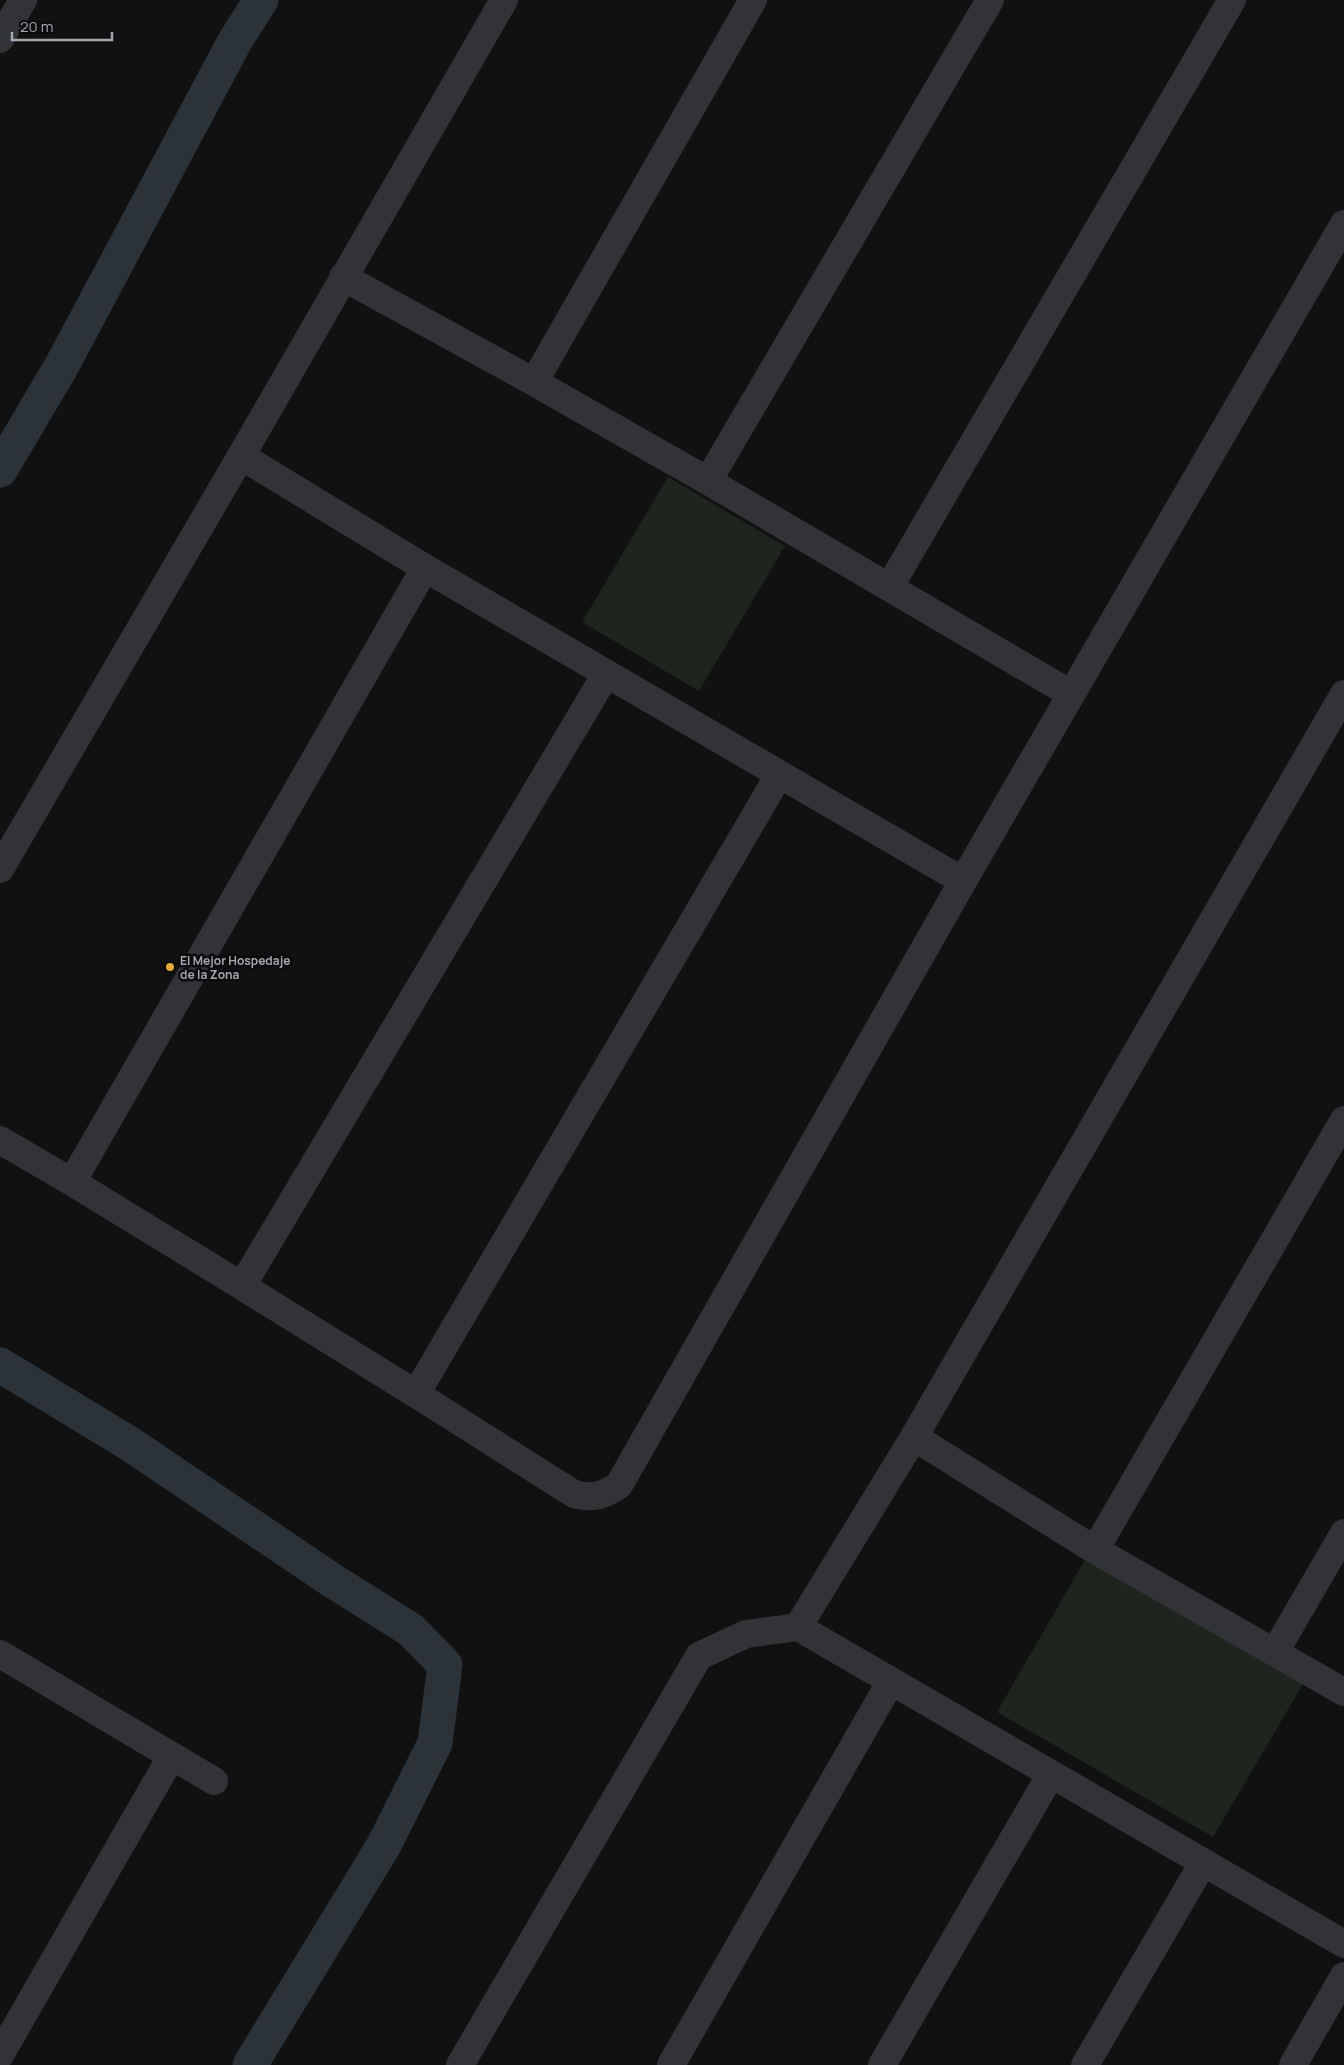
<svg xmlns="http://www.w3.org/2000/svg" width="1344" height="2065" font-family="Manrope,sans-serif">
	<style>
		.green { fill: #1e241e }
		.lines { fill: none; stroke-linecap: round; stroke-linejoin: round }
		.canal { stroke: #2b3339; stroke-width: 35 }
		.minor { stroke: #323337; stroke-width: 28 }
		.poi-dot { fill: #e1ab3a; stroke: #0c0c0d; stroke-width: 2 }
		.labels { text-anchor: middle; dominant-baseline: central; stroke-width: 5; stroke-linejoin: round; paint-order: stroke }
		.poi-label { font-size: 12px; font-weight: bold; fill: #a3a7b2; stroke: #0c0c0d; text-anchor: start }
	</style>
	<rect width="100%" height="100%" fill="#111112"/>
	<!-- green -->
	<path class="green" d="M668,477L785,546L699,691L582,622Z
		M1086,1558L1303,1684L1213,1837L997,1712Z"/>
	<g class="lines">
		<!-- canal -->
		<path class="canal" d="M0,470L61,367L235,41L261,0
			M0,1365L130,1444L330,1579L411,1630L445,1665L435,1743L384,1845L250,2065"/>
		<!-- minor -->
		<path class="minor" d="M504,0L241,456L425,568L963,881L1344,224
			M0,39L23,0
			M343,277L534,382L753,0
			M534,382L708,481L990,0
			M708,481L1071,694
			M890,586L1232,0
			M0,869L241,456
			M0,1140L72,1182L425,568
			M72,1182L242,1286L606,674
			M242,1286L416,1394L779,775
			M416,1394L574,1494C592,1499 603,1496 619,1485L963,881
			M914,1437L1344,694
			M1095,1550L1344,1120
			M798,1627L914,1437L1095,1550L1344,1692
			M1275,1652L1344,1533
			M0,1654L214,1781
			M0,2055L171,1757
			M460,2065L699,1656L746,1634L798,1627L1344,1944
			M671,2065L891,1681
			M882,2065L1051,1774
			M1085,2065L1203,1863
			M1293,2065L1344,1976"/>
	</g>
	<!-- markers -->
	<circle class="poi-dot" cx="170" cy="967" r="5"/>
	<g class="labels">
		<!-- poi labels -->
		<g class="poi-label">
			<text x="180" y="960">El Mejor Hospedaje<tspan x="180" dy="14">de la Zona</tspan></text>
		</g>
	</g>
	<!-- scale -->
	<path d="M12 32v8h100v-8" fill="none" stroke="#a3a7b2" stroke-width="2.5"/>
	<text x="20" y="32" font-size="15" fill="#a3a7b2" stroke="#0c0c0d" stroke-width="4" paint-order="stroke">20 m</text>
</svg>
